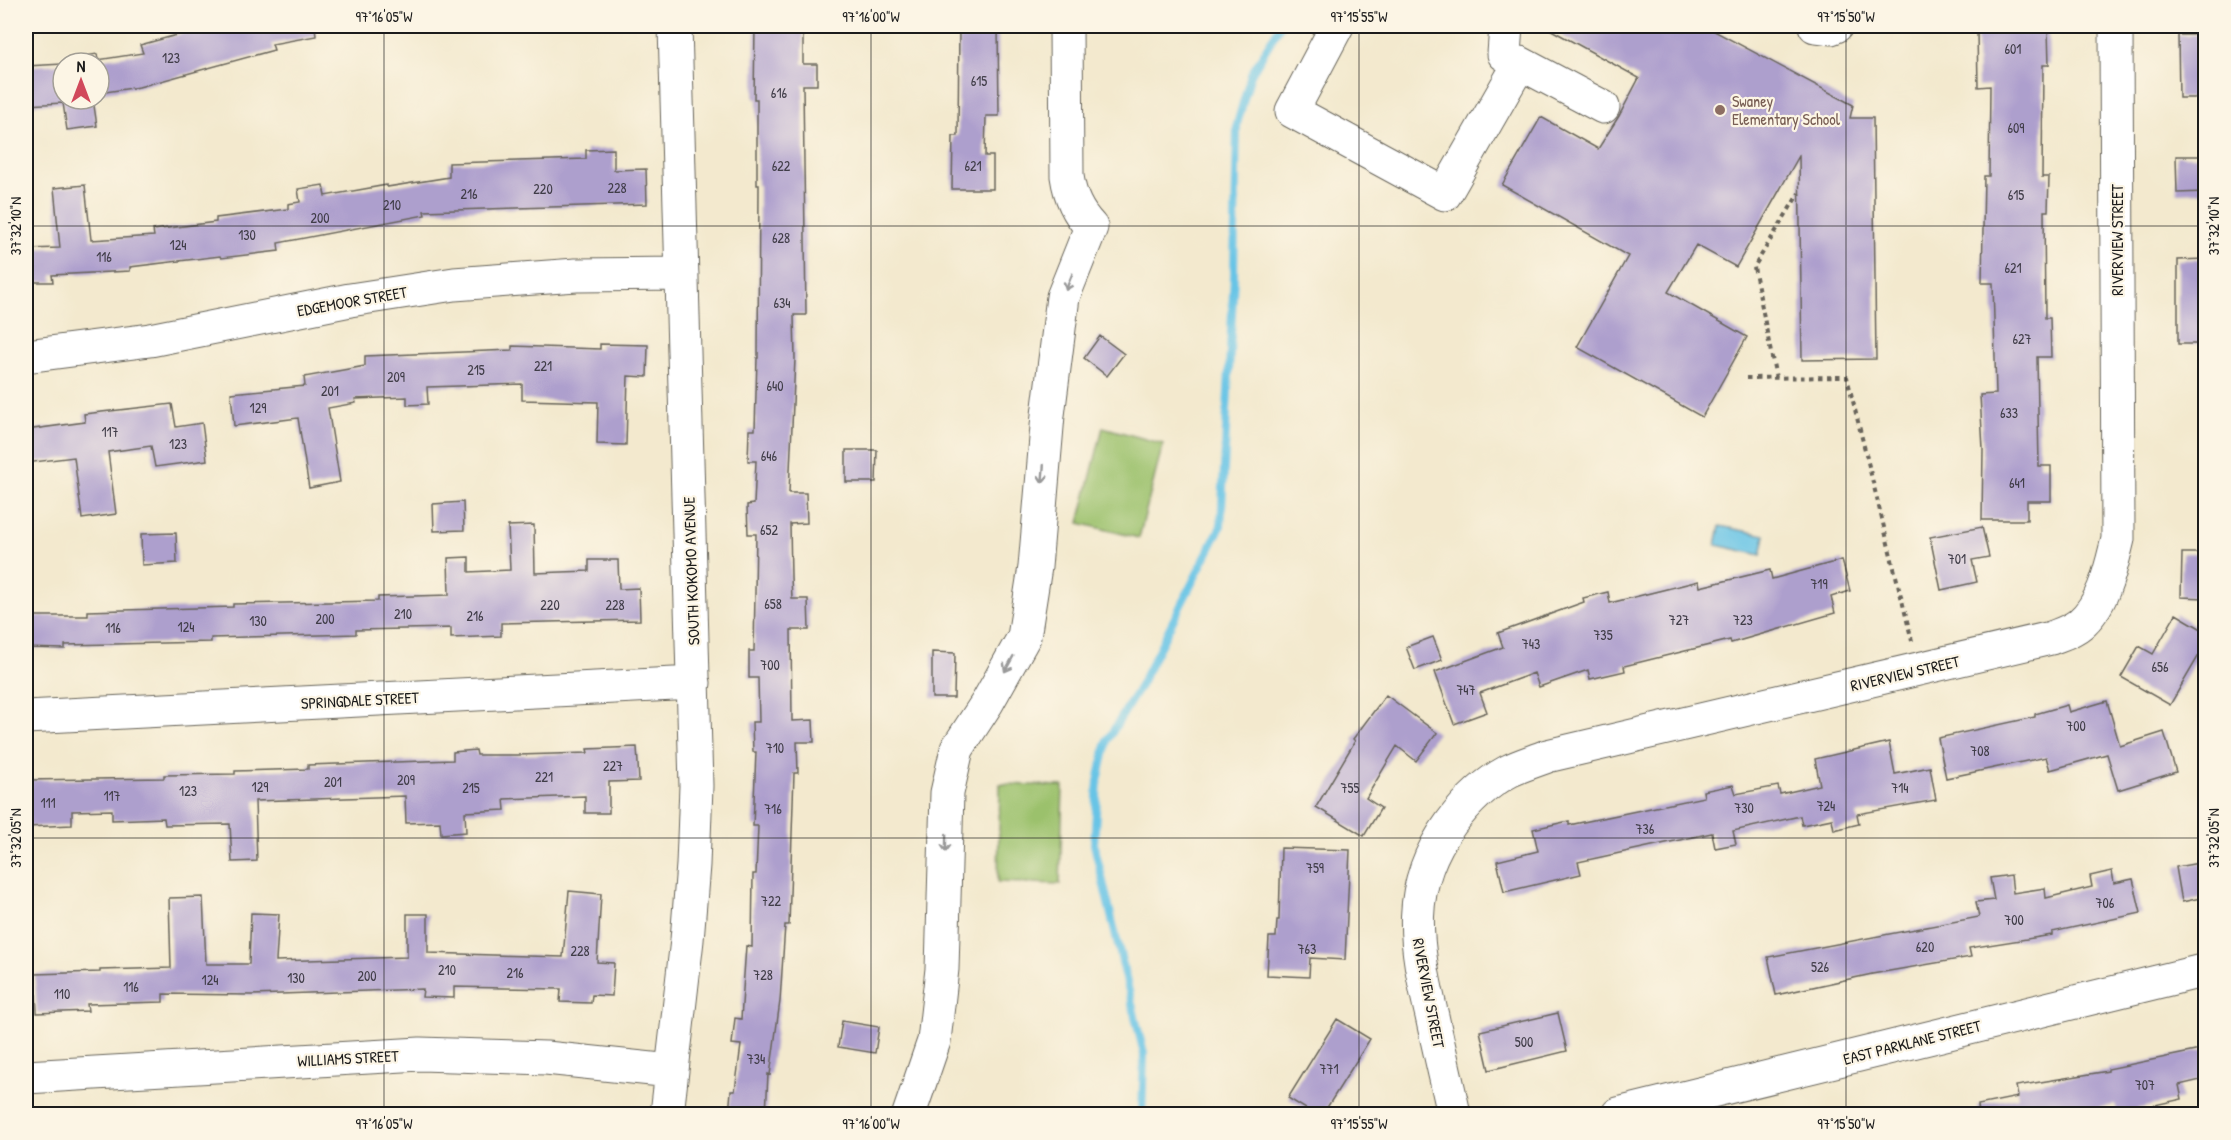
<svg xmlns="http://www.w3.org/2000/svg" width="2231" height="1140" font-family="'Patrick Hand',sans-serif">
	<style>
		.green { fill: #9bc16c; stroke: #5c6e44; stroke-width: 1.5 }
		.water { fill: #68c4e6; stroke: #427081; stroke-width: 1.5 }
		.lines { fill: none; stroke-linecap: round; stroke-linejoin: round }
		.stream { stroke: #68c4e6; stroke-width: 8 }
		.building { fill: #ad9fcd }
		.minor-casing { stroke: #67645a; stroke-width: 35 }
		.path { stroke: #67645a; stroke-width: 4; stroke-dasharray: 4.5 4.5; stroke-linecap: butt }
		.minor { stroke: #fff; stroke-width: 33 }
		.oneway { stroke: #999 }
		.ticks { fill: none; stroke: #1c1c1c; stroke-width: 1.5; stroke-opacity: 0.45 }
		.education-dot { fill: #8d6e63; stroke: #fcf5e5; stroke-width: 2 }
		.labels { text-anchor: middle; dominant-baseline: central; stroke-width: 4.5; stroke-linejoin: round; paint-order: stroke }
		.number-label { font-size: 14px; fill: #403d48 }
		.education-label { font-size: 16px; fill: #785e54; stroke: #fcf5e5; text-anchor: start }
		.street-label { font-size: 16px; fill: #1c1c1c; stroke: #fcf5e5 }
		.neatline { fill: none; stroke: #1c1c1c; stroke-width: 2 }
		.ticks-label { font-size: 15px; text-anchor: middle; fill: #1c1c1c }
	</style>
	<rect width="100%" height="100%" fill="#fcf5e5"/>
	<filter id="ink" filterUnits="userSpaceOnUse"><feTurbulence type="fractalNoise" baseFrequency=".0167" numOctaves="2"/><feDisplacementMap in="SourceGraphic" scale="12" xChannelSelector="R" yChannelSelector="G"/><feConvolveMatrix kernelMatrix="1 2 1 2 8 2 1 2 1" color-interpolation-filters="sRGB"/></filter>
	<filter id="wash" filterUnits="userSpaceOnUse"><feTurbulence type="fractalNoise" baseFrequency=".008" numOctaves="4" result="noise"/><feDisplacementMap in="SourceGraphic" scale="24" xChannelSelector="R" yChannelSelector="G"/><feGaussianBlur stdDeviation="1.35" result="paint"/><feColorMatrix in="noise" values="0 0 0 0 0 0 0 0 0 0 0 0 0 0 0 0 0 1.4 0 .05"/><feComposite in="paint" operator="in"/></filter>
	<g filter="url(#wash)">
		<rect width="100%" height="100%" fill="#f3e9ce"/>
		<!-- green -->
		<path class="green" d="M1103,427L1163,444L1139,538L1079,523Z
			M1000,784L1063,786L1060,884L998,882Z"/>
		<!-- water -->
		<path class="water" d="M1720,526L1765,535L1761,555L1716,545Z"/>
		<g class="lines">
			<!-- stream -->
			<path class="stream" d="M1142,1114L1144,1054L1094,844L1098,781L1107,741L1140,686L1221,526L1234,275L1237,124L1251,74L1280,26"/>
		</g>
		<g id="blocks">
			<!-- building -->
			<path class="building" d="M210,26H315L316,36L272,44L274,50L139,87L99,93V63H68L67,59L97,54L98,60L143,53L140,45Z
				M755,26H803V64H817V85H803L806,315H794L795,359L789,493H806L807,523L790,524L791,577L792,599H808L809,630H791L792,721L813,720L814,742H797L798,773H794L789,925H785L780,1001L770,1075L768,1074L766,1114H729L731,1091H735L741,1045L732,1044L735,1018L741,1019L746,946L752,947L753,874H756L758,826H753L756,752H753L752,722H759L758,678H749V651H754L756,534H748L747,505L754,504L756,461H748L749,430H755L757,358H758L759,185H757V99H754Z
				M959,26H998L999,116H986L985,156H993V189H952L953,136H958Z
				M1544,26H1705L1853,105L1850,118H1873L1876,359L1802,360L1799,156L1736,267L1696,245L1668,292L1747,337L1702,417L1577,347L1628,256L1502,185L1541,117L1598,149L1619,116L1639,78Z
				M2048,29L2049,65H2043L2042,177H2049L2048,211H2044L2045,318H2050L2051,357H2037L2039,466H2051V501H2027V520H1982L1983,449L1980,395L1996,394L1993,283H1982L1984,176H1989L1990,86L1978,87L1977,30Z
				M2178,35H2205V98H2179Z
				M63,64V99H93L97,126L67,130L63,103L26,105V66Z
				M614,149V170L646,169L647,204L424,211L425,215L278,243L279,251L221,258L220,256L130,267V271L52,275L53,282H26V249L60,248L54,188L85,185L91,240L154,236L153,230L216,222V218L288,209V204L300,202L298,189L323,185L325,196L387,185V187L449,177V163L586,159V150Z
				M2176,156H2205V192L2177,193Z
				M2205,259V344H2178V260Z
				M1100,336L1124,354L1107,376L1084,358Z
				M600,344L648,345L647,377L628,376L626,445L597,444L598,402L522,400V384L427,387L428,404L407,405V397L355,399L356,403L328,408L340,482L309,488L298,418L234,426L231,393L305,386L304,377L365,366V356L512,350V346L600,349Z
				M172,404L176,427L202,423L207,460L155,467L151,446L108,452L116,514L82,519L74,457L26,463V430L85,422L84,414Z
				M846,450H877L876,482H846Z
				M463,502L464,530L434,531L433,504Z
				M534,525L535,573L589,571V560H618L619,589L639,588L640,620L501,623V636L451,638V628L356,630V634L211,638V642L65,645V649L26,648V616H88V611L233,607V604L378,601V597L449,595L448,558L469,557V572L510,570L508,526Z
				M1982,527L1989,557L1972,560L1977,582L1941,590L1930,537Z
				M176,533L177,563L142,565L141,534Z
				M2182,553H2205V598L2181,597Z
				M1842,560L1850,591L1831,597L1835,613L1731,643L1730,640L1624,666L1625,671L1590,679L1588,670L1539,687L1534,673L1480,693L1487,712L1454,724L1435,672L1503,647L1498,633L1584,602L1583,598L1608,592L1610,603L1699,581L1700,587L1770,570L1772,579Z
				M2176,614L2205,631V645L2170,705L2121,677L2139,646L2153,654Z
				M1433,637L1442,660L1415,670L1406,647Z
				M932,652L955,653L954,698H932Z
				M1386,695L1437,733L1416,761L1397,746L1366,798L1381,808L1364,836L1316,807L1355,741L1353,739Z
				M2107,701L2120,746L2164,732L2176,772L2118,790L2107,754L2050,770L2046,757L1946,778L1938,738L2035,717V714L2067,705L2069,712Z
				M1889,742L1895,774L1930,767L1936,800L1857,814L1859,824L1834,830L1832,819L1802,825L1800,816L1733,831L1736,844L1715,848L1712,833L1578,862L1581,874L1504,892L1497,861L1538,851L1533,829L1569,821V825L1704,797L1703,791L1733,785L1736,794L1778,786L1780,794L1820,785L1815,759Z
				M637,747L639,781L609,782V813H585V796L504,799L505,810L465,812L466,832L441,834L440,822L406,823L405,796L255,801L257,861L232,862L230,824L165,825L164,818L112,820V810L72,811V825L26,827V780L164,778V775L235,774V771L308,769V765L453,760V752L476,750L477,755H518L588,753L587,749Z
				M1281,848L1350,850L1345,960L1310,958L1309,977L1267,975L1269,937H1276L1277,920H1279Z
				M2205,862V897L2182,902L2176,867Z
				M2112,871L2114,883L2133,879L2141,913L2052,932V935L1969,948L1971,957L1872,974L1776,995L1768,957L1979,917L1976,902L1994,900L1990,878L2011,875L2013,893L2045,888L2046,898L2092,887L2090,876Z
				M569,891L601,894L597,962L614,963L612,996L592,995L591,1003L560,1002L561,989L454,987V998L422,997L423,989L252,995L163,994V1002L87,1004L88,1011L37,1013L35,974L100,972V970L171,968L169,898L203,897L206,964H249L251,913L279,914L276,961L407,957V914H428V953L563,957Z
				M1558,1013L1567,1051L1489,1070L1480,1031Z
				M1337,1019L1370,1039L1323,1114H1314L1288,1098Z
				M842,1021L879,1027L875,1053L838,1047Z
				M2205,1049V1079L2179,1085L2182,1099L2137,1109L2138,1114H2118L2115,1105L2069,1112L2070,1114H1979L1978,1105L2018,1097L2016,1086L2108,1071V1069Z"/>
		</g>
	</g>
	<g filter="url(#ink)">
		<use href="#blocks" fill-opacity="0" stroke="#67645a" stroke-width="1.5"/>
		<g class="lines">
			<!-- minor casing -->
			<g class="minor-casing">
				<path id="minor" d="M1337,26L1292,111L1445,194L1520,63L1603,107
					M1815,26L1831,28L1836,26
					M1504,54L1506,26
					M26,356L150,340L350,300L454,284L576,275L682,274
					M26,717L694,683
					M26,1077L420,1054L546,1058L671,1071
					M667,1114L687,940L693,865L696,786L675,26
					M909,1114L934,1041L942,969L947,793L957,749L987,703L1024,637L1035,567L1048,415L1063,297L1091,227C1077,212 1070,197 1067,176L1066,26
					M1454,1114C1447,1082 1439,1049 1432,1016C1415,944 1404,887 1451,823C1466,803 1486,783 1509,771C1521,765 1535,761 1547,756L2051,638C2061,634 2072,631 2080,624C2104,604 2111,567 2118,539L2116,26
					M1618,1114L2206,970"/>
			</g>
			<!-- path -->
			<path class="path" d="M1746,378L1847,377L1912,641
				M1776,378L1754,267L1799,193"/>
			<!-- minor -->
			<use href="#minor" class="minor"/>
		</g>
		<!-- one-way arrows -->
		<defs><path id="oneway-shaft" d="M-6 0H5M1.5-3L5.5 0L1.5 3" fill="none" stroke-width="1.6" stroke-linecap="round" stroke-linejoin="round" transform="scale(1.5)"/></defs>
		<g class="oneway">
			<use href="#oneway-shaft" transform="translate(1069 282) rotate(112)"/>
			<use href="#oneway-shaft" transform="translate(1043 474) rotate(95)"/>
			<use href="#oneway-shaft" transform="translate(1009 664) rotate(119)"/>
			<use href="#oneway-shaft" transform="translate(946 843) rotate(91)"/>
		</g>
	</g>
	<!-- ticks -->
	<path class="ticks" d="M384,26V1114M871,26V1114M1359,26V1114M1846,26V1114M26,226H2206M26,838H2206"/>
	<!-- markers -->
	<circle class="education-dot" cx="1720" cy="110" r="6"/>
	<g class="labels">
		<!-- number labels -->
		<g class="number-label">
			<text x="2013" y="48">601</text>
			<text x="171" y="57">123</text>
			<text x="979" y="80">615</text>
			<text x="779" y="92">616</text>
			<text x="2016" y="127">609</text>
			<text x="781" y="165">622</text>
			<text x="973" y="165">621</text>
			<text x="617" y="187">228</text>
			<text x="543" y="188">220</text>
			<text x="469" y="193">216</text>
			<text x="2016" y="194">615</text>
			<text x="392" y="204">210</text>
			<text x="320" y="217">200</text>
			<text x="247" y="234">130</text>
			<text x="781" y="237">628</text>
			<text x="178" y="244">124</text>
			<text x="104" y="256">116</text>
			<text x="2013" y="267">621</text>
			<text x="782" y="302">634</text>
			<text x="2022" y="338">627</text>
			<text x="543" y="365">221</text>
			<text x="476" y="369">215</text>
			<text x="396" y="376">209</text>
			<text x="775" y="385">640</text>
			<text x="330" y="390">201</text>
			<text x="258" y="407">129</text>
			<text x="2009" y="412">633</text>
			<text x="110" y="431">117</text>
			<text x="178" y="443">123</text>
			<text x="769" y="455">646</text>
			<text x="2017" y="482">641</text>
			<text x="769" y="529">652</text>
			<text x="1957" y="558">701</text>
			<text x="1819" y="583">719</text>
			<text x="773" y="603">658</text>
			<text x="550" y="604">220</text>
			<text x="615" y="604">228</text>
			<text x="403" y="613">210</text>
			<text x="475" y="615">216</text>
			<text x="325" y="618">200</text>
			<text x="1679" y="619">727</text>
			<text x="1743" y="619">723</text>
			<text x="258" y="620">130</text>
			<text x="186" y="626">124</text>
			<text x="113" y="627">116</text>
			<text x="1603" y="634">735</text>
			<text x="1531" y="643">743</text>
			<text x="770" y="664">700</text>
			<text x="2160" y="666">656</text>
			<text x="1466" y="689">747</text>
			<text x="2076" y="725">700</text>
			<text x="775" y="747">710</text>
			<text x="1980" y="750">708</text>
			<text x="613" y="765">227</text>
			<text x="544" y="776">221</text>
			<text x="406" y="779">209</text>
			<text x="333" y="781">201</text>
			<text x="260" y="786">129</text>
			<text x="471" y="787">215</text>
			<text x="1350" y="787">755</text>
			<text x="1900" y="787">714</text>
			<text x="188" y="790">123</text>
			<text x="112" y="795">117</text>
			<text x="48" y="802">111</text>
			<text x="1826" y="805">724</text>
			<text x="1744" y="807">730</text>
			<text x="773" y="808">716</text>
			<text x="1645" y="828">736</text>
			<text x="1315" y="867">759</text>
			<text x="771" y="900">722</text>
			<text x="2105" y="902">706</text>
			<text x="2014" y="919">700</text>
			<text x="1925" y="946">620</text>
			<text x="1307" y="948">763</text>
			<text x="580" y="950">228</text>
			<text x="1820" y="966">526</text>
			<text x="447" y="969">210</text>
			<text x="515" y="972">216</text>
			<text x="763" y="974">728</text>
			<text x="367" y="975">200</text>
			<text x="296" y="977">130</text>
			<text x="210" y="979">124</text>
			<text x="131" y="986">116</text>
			<text x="62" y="993">110</text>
			<text x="1524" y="1041">500</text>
			<text x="756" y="1058">734</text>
			<text x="1329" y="1068">771</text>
			<text x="2145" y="1084">707</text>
		</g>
		<!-- education labels -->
		<g class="education-label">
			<text x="1732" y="101">Swaney<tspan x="1732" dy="18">Elementary School</tspan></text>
		</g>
		<!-- street labels -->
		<g class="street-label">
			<text transform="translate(2117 240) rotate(-90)">RIVERVIEW STREET</text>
			<text transform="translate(352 301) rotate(-10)">EDGEMOOR STREET</text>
			<text transform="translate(691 571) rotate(-92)">SOUTH KOKOMO AVENUE</text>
			<text transform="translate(1905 673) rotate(-13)">RIVERVIEW STREET</text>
			<text transform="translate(360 700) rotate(-3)">SPRINGDALE STREET</text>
			<text transform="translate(1429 993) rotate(79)">RIVERVIEW STREET</text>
			<text transform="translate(1912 1042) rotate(-14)">EAST PARKLANE STREET</text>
			<text transform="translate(348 1058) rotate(-3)">WILLIAMS STREET</text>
		</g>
	</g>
	<!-- margin -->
	<rect width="2231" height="1140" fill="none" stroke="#fcf5e5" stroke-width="66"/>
	<!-- north arrow -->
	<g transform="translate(81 81)"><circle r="28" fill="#fcf5e5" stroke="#a29e95" stroke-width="1.5"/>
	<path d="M0-4.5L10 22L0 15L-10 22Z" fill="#d1495b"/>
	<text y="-9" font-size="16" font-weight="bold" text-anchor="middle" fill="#1c1c1c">N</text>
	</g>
	<rect x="33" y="33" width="2165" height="1074" class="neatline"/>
	<g class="ticks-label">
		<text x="384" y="22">97°16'05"W</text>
		<text x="871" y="22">97°16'00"W</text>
		<text x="1359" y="22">97°15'55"W</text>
		<text x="1846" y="22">97°15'50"W</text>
		<text transform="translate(16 226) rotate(-90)" y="5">37°32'10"N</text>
		<text transform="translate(2214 226) rotate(-90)" y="5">37°32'10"N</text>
		<text transform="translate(16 838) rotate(-90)" y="5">37°32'05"N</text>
		<text transform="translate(2214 838) rotate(-90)" y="5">37°32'05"N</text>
		<text x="384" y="1129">97°16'05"W</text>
		<text x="871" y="1129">97°16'00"W</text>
		<text x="1359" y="1129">97°15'55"W</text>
		<text x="1846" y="1129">97°15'50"W</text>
	</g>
</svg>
